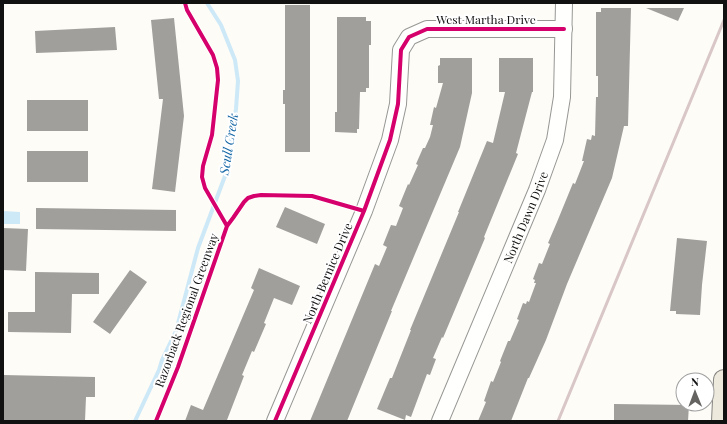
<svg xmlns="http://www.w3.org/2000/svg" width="727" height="424" font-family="'Playfair Display',serif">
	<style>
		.water { fill: #cde8f7 }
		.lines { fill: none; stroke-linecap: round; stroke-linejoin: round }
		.stream { stroke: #cde8f7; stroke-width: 4 }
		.building { fill: #a19f9c }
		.minor-casing { stroke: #979795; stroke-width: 18 }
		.major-casing { stroke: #858482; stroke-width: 22 }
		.minor { stroke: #fffffe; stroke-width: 16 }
		.major { stroke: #ede9dc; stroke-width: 20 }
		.rail { stroke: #d9c6c7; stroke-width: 3 }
		.cycleway-casing { stroke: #fff; stroke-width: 6 }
		.cycleway { stroke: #d6006c; stroke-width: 4 }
		.labels { text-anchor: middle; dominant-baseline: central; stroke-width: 4; stroke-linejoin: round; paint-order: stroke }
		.street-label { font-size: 12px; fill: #111; stroke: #fff }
		.water-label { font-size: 13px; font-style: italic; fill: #1768a6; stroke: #fff }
	</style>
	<rect width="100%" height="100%" fill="#fdfcf7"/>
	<!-- water -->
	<path class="water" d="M3,211L20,212V224H3Z"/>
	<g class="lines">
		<!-- stream -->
		<path class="stream" d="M135,421L159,370L162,360L176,331L198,248L225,176L236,109L238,81L235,60L221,25L207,3"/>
	</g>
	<!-- building -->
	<path class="building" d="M285,5H310V152H285V104H283V90H285Z
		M601,8H631L628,126H624L612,178L567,284L546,340L529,378H528L511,421H478L486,402L484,401L491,381L493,382L501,362L500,361L508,341H510L519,320L517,319L523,303L526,304L527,301L529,302L536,283H534L535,280L533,279L539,263L542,264L550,244L548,243L557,222L573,183L575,184L584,161H582L587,139L591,140L592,135L595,136L596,97H598V76H596V12H601Z
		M646,8H684L678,21Z
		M337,17H366V21H371V45H369V88H366V92H360L359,129H357V133L335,132V112H337Z
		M174,18L184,116L175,192L152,189L163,99H159L151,20Z
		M115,27L117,50L36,53L35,31Z
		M440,58H472V93L460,147L391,311H392L376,350L347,421H310L375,264L379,266L387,247L383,245L391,225L396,226L403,208L399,206L408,184L409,185L418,165L416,164L423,148H425L430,137L433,125H430L434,107L436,108L443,83H438V66L440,65Z
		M499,58H533V92H532L516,153L518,154L484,237L485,238L443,338L442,337L433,358L436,359L430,375L427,374L411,417L406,415L405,420L377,409L390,378H392L411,330H410L459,212H458L487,141L493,143L505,92H499Z
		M27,100H88V131H27Z
		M27,151H88V182H27Z
		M285,207L325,224L317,244L276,227Z
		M36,208L176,210V231L36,229Z
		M3,228L28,229L26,271L3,270Z
		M677,238L707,241L702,285L700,315L676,314V311H670Z
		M259,268L300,286L292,305L274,298L264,323L266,324L254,352L252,351L242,375L244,376L227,420L229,421H185L191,405L203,410L254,290L251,288Z
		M130,270L147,282L110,334L93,322Z
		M35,272L99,273V294H72L71,333L8,332V312H35Z
		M3,375L95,377V397H86L85,421H3Z
		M614,404L689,405L688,421H614Z"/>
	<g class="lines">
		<!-- minor casing -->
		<g class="minor-casing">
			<g id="minor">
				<path d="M275,421L364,211L390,140L398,104L401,50L409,37L427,29H564"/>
				<path id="s1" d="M440,421L537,190L555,140L562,97L564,3"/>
			</g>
		</g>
		<!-- major casing -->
		<g class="major-casing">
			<path id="major" d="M722,421L724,380"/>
		</g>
		<!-- minor -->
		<use href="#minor" class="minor"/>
		<!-- major -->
		<use href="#major" class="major"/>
		<!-- rail -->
		<path class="rail" d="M558,421L724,20"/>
		<!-- cycleway casing -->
		<g class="cycleway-casing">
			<path id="cycleway" d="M227,226L233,218L244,202L248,198L254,196L261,195L312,196L364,211
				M156,421L178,367L227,226L205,188L202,177L203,166L212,135L218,80L217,68L213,55L187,10L185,3
				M275,421L364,211L390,140L398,104L401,50L409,37L427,29H564"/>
		</g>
		<!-- cycleway -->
		<use href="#cycleway" class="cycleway"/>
	</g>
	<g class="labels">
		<!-- street labels -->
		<g class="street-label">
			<text x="486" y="19">West Martha Drive</text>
			<text stroke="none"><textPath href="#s1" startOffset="221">North Dawn Drive</textPath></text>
			<text transform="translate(327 273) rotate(-67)">North Bernice Drive</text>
			<text transform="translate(186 310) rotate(-70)">Razorback Regional Greenway</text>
		</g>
		<!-- water labels -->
		<g class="water-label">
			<text transform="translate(228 144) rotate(-81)">Scull Creek</text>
		</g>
	</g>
	<!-- border -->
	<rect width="727" height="424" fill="none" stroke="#111111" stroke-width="8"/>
	<!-- north arrow -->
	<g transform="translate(695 392) rotate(359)"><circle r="19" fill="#ffffff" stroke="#a0a0a0"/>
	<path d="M0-3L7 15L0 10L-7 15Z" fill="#646362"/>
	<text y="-6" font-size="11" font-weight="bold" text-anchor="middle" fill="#111111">N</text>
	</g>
</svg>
